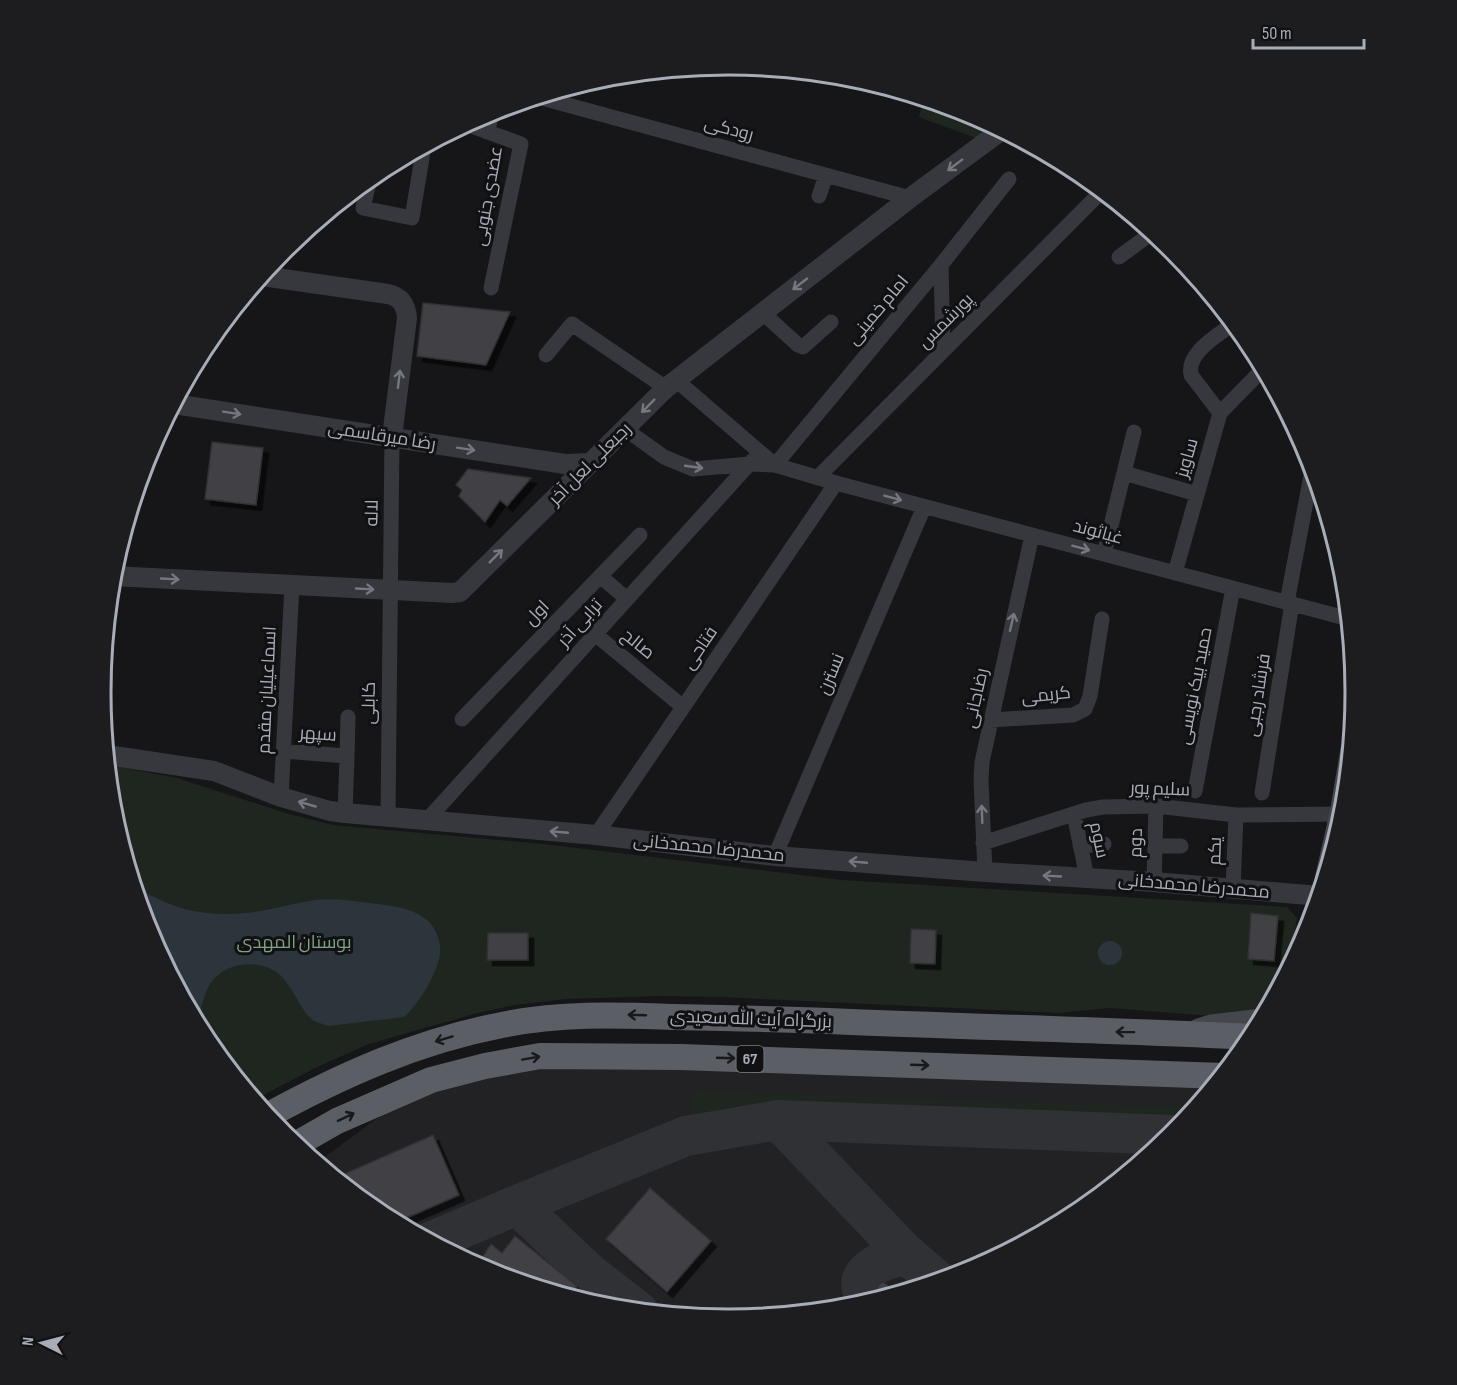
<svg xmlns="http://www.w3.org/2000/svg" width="1457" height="1385" font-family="'Sofia Sans Condensed',Cairo,sans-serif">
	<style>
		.built { fill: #222225 }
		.green { fill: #1e261f }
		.water { fill: #2c353c }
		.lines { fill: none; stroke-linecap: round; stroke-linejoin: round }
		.taxiway { stroke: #303135; stroke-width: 40 }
		.building { fill: #404145; stroke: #303034; stroke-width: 1.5; filter: url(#shadow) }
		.minor { stroke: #37383d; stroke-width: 15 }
		.tertiary { stroke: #37383d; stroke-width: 20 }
		.secondary { stroke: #45474d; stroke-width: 21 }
		.trunk { stroke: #5b5e65; stroke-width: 26 }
		.oneway { stroke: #757881 }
		.oneway2 { stroke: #18191b }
		.labels { text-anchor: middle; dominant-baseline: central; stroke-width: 6; stroke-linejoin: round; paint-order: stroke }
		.shield { fill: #111113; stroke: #7b7e86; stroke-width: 1.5 }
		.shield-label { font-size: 16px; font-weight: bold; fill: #a8adb8 }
		.street-label { font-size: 18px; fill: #a8adb8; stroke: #111113 }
		.park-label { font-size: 18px; fill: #7fa381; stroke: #111113 }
		.rim { fill: none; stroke: #a8adb8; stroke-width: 3 }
	</style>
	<defs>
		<filter id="shadow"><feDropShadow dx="5.5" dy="5.5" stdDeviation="0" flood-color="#0009"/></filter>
	</defs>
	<rect width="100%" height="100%" fill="#161618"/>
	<!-- built -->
	<path class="built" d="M549,1066L1216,1083L1172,1137L1077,1215L969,1273L851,1308L728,1320L606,1308L488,1273L379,1214L315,1162L336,1149L376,1119L406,1102L477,1077Z"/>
	<!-- green -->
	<path class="green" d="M924,99L969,112L993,125L976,138L919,117Z
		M108,765L177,778L289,814L333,825L543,844L842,880L1287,907L1297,918L1289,969L1266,1012L1211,1016L1110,1008L1058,1013L721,997L659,996L565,999L515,1005L474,1014L369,1044L315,1068L254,1100L206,1041L148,933L113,815Z
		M693,1091L1196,1108L1179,1129L774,1115L690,1124Z"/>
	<!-- water -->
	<path class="water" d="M135,888C151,895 168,905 185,909C199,913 216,914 230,914C260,914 287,904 316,900C334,898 352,901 370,903C400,907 435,909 440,946C443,966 419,1004 404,1017L328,1026L314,1021L307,1015C299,1003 288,981 278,973C258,958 223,963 210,984C203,995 201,1012 197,1024L185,1001L186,990L181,975L176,968L164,962L148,933Z
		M1098 953a12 12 0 1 1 24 0a12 12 0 1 1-24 0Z"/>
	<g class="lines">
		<!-- taxiway -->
		<path class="taxiway" d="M778,1120L905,1253L939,1282
			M517,1205L686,1136L778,1120L1173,1135
			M430,1242L517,1205L589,1273L639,1312
			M872,1302C841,1276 884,1257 908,1255"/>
	</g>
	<!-- building -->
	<path class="building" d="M423,303L510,312L486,365L417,356Z
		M212,442L263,448L256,505L205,499Z
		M468,469L531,478L507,506L500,500L485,522L459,496L462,490L456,485Z
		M1251,913L1278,916L1274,961L1248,959Z
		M911,929L936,930L935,964L910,963Z
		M488,933H528V960H487Z
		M433,1135L459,1195L395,1223L379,1214L335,1178Z
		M650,1188L711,1241L667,1292L606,1239Z
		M515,1236L577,1286L568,1297L488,1273L494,1265L483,1256L491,1244L502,1253Z
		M882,1281L899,1294L865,1304Z
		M582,1292L599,1306L576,1299Z"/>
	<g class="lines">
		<!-- minor -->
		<path class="minor" d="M538,97L910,198
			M466,124L521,144L491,288
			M487,132L493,111
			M370,178L363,208L412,218L424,146
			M819,196L826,175
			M1119,257L1153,232
			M941,265L943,351
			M763,313L798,345L803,347L831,322
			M546,355L572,324L666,388
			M676,380L775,465L941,265L1009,179
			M1220,413L1191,375C1186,352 1219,335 1234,323
			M625,429L664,457L693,469L750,464L775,465L836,483L1349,619
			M1124,473L1197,494
			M817,478L1102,191
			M1104,554L1134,432
			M1175,573L1220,413L1264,368
			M600,576L627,599
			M1287,602L1313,465
			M595,634L683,707
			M102,706L107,622
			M462,719L640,535
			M991,720L1073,715L1085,709L1090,696L1102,619
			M284,751L346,756L347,758L345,813
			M347,758L348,717
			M1195,791L1233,588
			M1262,793L1292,603
			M281,797L292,585
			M1074,814L1086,873
			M388,817L392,437
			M427,820L753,460
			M596,835L836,483
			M983,843L1086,810L1103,807L1156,806L1236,815L1344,814
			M1080,846L1104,844
			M1155,846H1181
			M775,856L924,507
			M985,872L981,780L982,762L1032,535
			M1154,882L1156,806
			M1233,889L1236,815"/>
		<!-- tertiary -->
		<path class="tertiary" d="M262,276L388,294C401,297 406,305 407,318L392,437
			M174,404L565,464L590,463
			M112,576L452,593L460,592L666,388L910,198L1002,130
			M107,755L214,771L281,797L330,811L345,813L596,835L775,856L985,872L1154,882L1320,896"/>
		<!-- secondary -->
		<path class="secondary" d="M1326,875L1340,814L1351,749
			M1198,1029L1211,1025L1263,1019"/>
		<!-- trunk -->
		<path class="trunk" d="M267,1116C342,1075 418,1041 502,1025C559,1013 615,1015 673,1017C725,1018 777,1019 829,1021C970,1027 1112,1030 1253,1037
			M295,1145L337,1121L431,1080L485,1066L540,1056L681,1057L1223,1076"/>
	</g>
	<!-- one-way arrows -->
	<defs><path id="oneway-shaft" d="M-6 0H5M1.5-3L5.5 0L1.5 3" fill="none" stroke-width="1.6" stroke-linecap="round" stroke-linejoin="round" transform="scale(1.5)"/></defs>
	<g class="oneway">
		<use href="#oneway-shaft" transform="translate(955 165) rotate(143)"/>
		<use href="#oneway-shaft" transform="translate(800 284) rotate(142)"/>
		<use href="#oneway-shaft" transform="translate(399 379) rotate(-83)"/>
		<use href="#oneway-shaft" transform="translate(648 406) rotate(135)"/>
		<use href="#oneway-shaft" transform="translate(232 413) rotate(9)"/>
		<use href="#oneway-shaft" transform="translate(466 449) rotate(9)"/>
		<use href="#oneway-shaft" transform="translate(694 467) rotate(8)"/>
		<use href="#oneway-shaft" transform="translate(893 498) rotate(15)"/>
		<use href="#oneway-shaft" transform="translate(1081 548) rotate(15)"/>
		<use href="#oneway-shaft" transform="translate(496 556) rotate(-45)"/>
		<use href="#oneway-shaft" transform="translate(170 579) rotate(3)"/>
		<use href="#oneway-shaft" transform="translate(365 589) rotate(3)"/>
		<use href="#oneway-shaft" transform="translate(1012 622) rotate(-77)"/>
		<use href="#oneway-shaft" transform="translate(307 804) rotate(-164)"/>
		<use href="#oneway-shaft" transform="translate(982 814) rotate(-92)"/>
		<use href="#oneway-shaft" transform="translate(559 832) rotate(-175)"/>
		<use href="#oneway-shaft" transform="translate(858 862) rotate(-175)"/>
		<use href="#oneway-shaft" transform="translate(1052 876) rotate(-177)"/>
	</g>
	<g class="oneway2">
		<use href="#oneway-shaft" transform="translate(637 1015) rotate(-178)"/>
		<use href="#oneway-shaft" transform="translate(1125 1032) rotate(-179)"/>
		<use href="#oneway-shaft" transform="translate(444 1039) rotate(163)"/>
		<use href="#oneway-shaft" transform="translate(531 1058) rotate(-10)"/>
		<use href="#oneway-shaft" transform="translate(726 1058) rotate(2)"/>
		<use href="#oneway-shaft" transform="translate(920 1065) rotate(2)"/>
		<use href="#oneway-shaft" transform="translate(346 1117) rotate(-25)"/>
	</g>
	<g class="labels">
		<!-- shield labels -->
		<rect class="shield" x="736.5" y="1046" width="27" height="26" rx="4.5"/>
		<g class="shield-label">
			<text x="750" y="1059">67</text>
		</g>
		<!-- street labels -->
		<g class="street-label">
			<text transform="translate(729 129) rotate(15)">رودکی</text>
			<text transform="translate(488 196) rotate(-80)">عضدی جنوبی</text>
			<text transform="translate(878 310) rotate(-50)">امام خمینی</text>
			<text transform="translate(946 321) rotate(-45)">پورشمس</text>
			<text transform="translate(382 436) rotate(9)">رضا میرقاسمی</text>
			<text transform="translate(1187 458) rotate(-74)">ساویز</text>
			<text transform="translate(590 464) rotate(-45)">رجبعلی لعل آخر</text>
			<text transform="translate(372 513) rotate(-89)">لاله</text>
			<text transform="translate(1098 532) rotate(15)">غیاثوند</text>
			<text transform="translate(537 613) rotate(-46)">اول</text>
			<text transform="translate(580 623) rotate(-48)">ترابی آذر</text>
			<text transform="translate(638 644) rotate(39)">صالح</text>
			<text transform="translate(700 648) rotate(-56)">فتاحی</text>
			<text transform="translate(831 674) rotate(-67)">نسترن</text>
			<text transform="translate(1195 686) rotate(-79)">حمید بیک نویسی</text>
			<text transform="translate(267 690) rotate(-87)">اسماعیلیان مقدم</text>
			<text transform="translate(1046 695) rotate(-6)">کریمی</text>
			<text transform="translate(1258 695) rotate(-81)">فرشاد رجبی</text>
			<text transform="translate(976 698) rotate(-78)">رضاجانی</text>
			<text transform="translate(369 703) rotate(-89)">کابلی</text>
			<text transform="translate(318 734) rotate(4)">سپهر</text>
			<text transform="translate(1160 789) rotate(2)">سلیم پور</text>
			<text transform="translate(1099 840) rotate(78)">سوم</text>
			<text transform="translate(1136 843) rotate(-88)">دوم</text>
			<text transform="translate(709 848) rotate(6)">محمدرضا محمدخانی</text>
			<text transform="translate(1215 851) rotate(-88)">یکم</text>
			<text transform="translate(1194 886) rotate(5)">محمدرضا محمدخانی</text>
			<text transform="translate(751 1019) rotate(2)">بزرگراه آیت الله سعیدی</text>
		</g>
		<!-- park labels -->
		<g class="park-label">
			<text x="294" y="942">بوستان المهدی</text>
		</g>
	</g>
	<!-- crop -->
	<path d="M0 0H1457V1385H0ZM111 692a617 617 0 1 1 1234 0a617 617 0 1 1-1234 0Z" fill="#1d1d20" fill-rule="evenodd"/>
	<path class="rim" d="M111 692a617 617 0 1 1 1234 0a617 617 0 1 1-1234 0Z"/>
	<!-- north arrow -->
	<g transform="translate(42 1343) rotate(276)" stroke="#111113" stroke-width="4.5" paint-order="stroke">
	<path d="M0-4.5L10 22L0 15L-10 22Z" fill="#a8adb8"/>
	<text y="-9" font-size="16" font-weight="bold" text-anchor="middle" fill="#a8adb8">N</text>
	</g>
	<!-- scale -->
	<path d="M1253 39v9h111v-9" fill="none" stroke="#a8adb8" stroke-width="3"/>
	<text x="1262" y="39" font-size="18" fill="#a8adb8" stroke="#111113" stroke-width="4.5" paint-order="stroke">50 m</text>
</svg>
